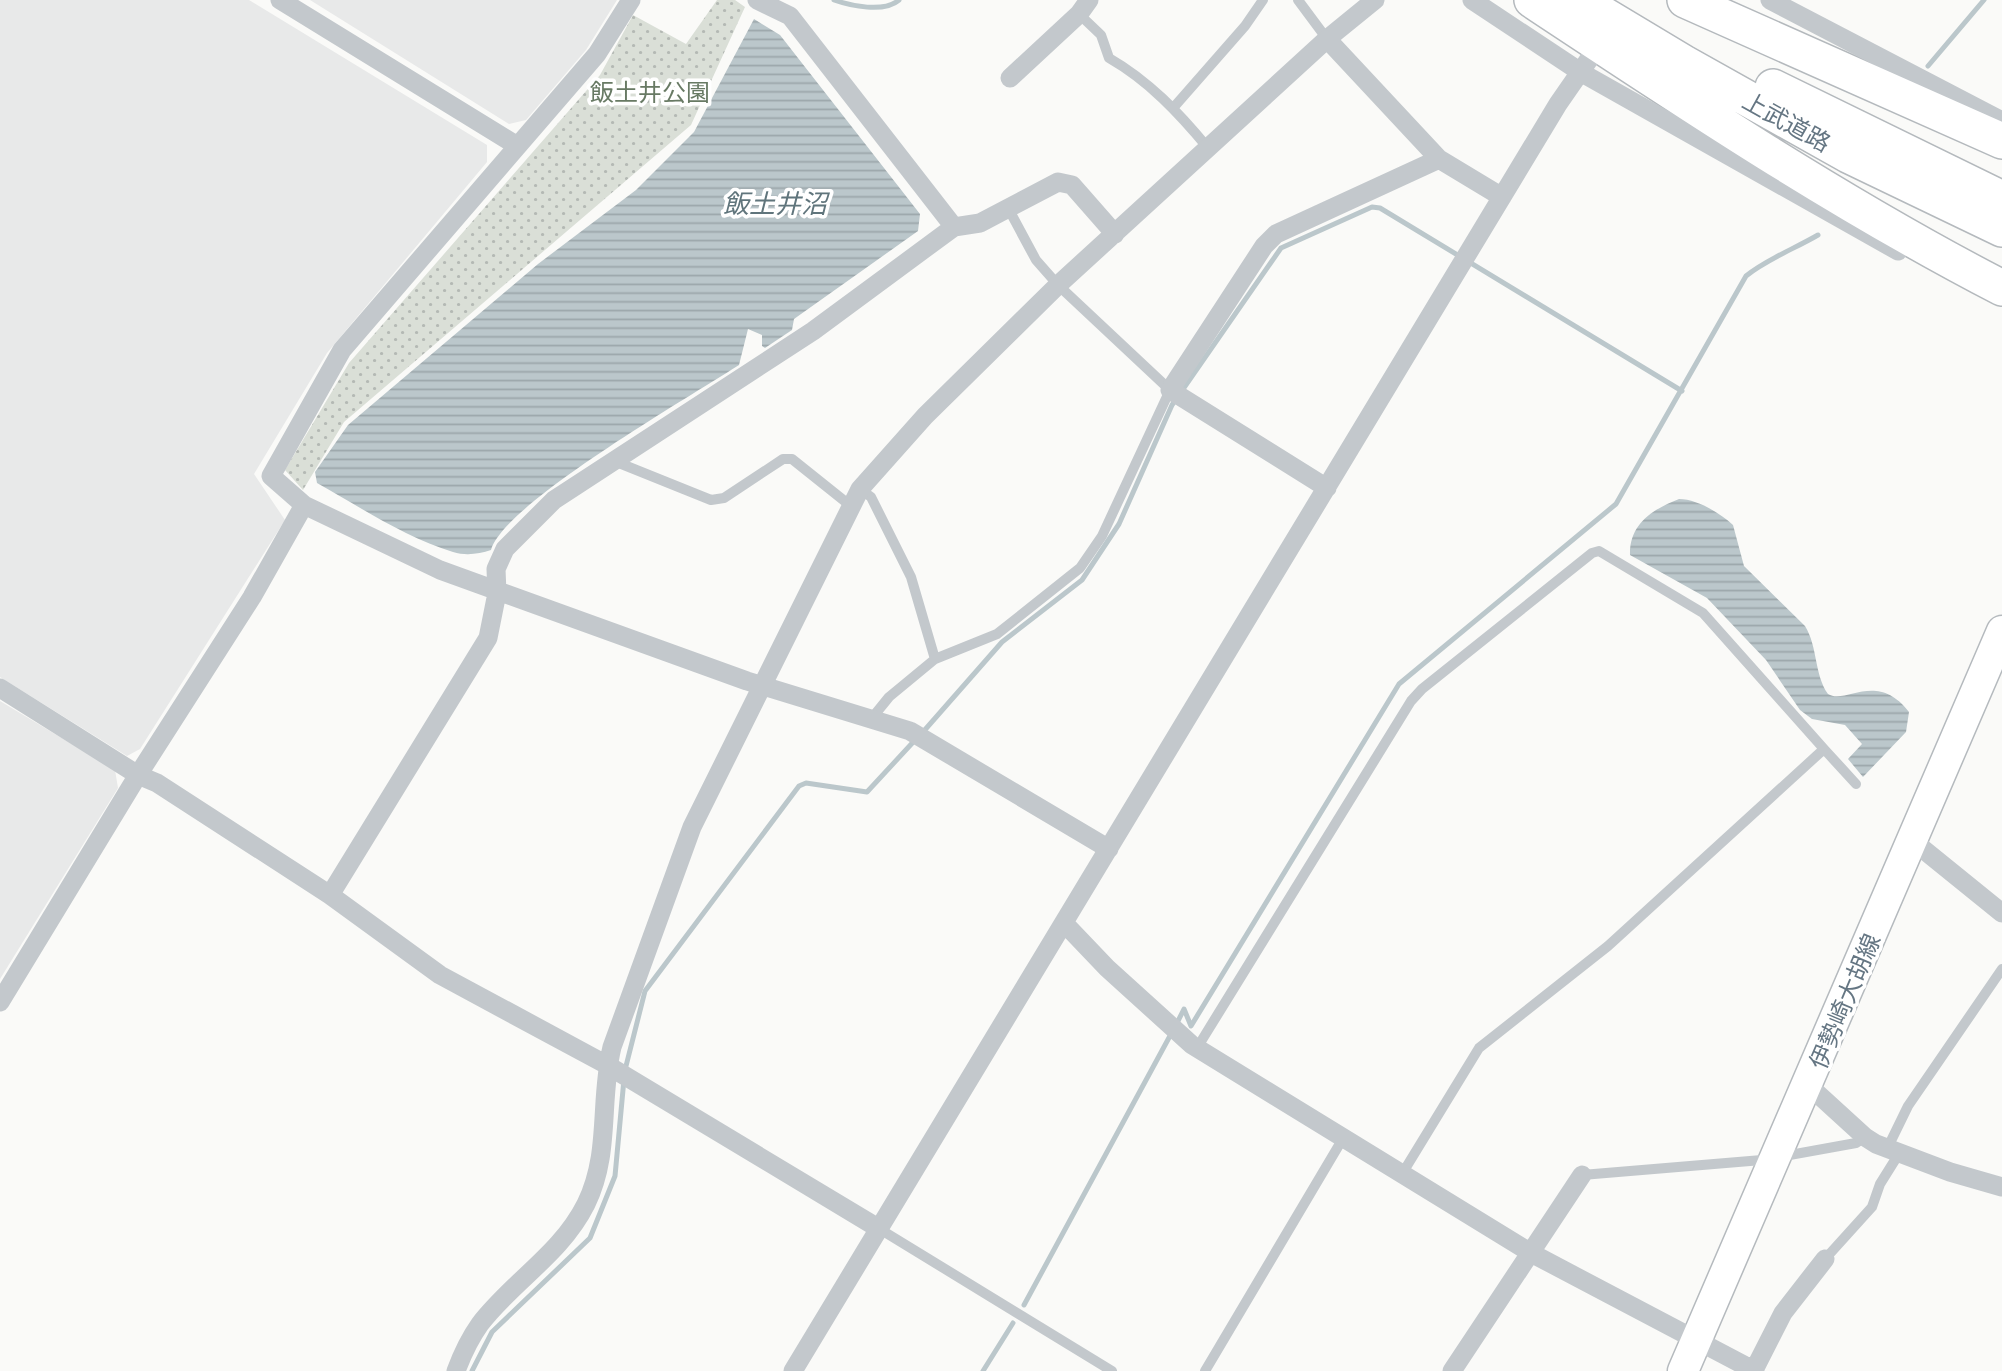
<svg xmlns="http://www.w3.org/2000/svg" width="2002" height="1371" font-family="'Open Sans','Noto Sans JP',sans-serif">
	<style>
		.built { fill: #e8e9e9 }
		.park { fill: url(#park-dots) }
		.water { fill: url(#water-rules) }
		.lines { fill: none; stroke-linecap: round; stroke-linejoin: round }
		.stream { stroke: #bbc7cb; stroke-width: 5 }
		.primary-casing { stroke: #b5babe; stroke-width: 33 }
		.highway-casing { stroke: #b4b9bd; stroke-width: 38 }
		.lane { stroke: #c3c8cc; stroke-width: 10 }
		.street { stroke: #c3c8cc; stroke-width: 19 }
		.primary { stroke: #fff; stroke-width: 30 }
		.highway { stroke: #fff; stroke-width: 35 }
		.labels { text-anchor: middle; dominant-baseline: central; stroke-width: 7; stroke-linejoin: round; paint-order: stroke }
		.park-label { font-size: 24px; fill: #687a64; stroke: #fff }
		.street-label { font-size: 24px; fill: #657683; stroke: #fff }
		.water-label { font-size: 26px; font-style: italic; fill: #60757c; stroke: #fff }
	</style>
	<defs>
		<pattern id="park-dots" width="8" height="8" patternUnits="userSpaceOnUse" patternTransform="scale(1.75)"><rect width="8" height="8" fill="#dadfd7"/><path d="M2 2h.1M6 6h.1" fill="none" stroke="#b4b9b4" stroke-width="1.8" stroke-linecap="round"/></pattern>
		<pattern id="water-rules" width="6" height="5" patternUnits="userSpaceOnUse" patternTransform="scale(1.75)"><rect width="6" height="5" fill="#bbc7cb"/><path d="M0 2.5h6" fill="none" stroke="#9ca6aa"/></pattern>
	</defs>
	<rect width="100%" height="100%" fill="#fafaf8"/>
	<!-- built -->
	<path class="built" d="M0,0H249L487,145V162L327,353L254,474L285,520L140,749L127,756L0,677Z
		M310,0H617L586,50L526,120L509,124Z
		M0,701L115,770L118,788L0,979Z"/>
	<!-- park -->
	<path class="park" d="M717,0H735L745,7L691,125L344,422L303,490L285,470L349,363L600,75L633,15L686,44Z"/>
	<!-- water -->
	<path class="water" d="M754,19L780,35L920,214L918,231L794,319L792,330L765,348L762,346V335L748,329L739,365C693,395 503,504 491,550C479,554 466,556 453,552C406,538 360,507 317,483L315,472L348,425L538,264L636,190L694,132Z
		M1679,499C1697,499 1720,513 1733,525L1744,566L1805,626C1818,647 1814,674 1828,694C1846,705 1877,670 1909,712L1906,732L1863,777L1848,759L1862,744L1845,725L1812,719L1800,710L1766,660L1707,598L1630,555C1629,524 1653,509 1679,499Z"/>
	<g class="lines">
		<!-- stream -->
		<path class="stream" d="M834,0C851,6 884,13 899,0
			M1928,66L1984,0
			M923,732L1002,642L1082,580L1119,524L1172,405L1281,248L1372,207L1380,208L1682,391
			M1176,1025L1184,1009L1191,1026L1399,684L1616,504L1746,276C1767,259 1794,249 1818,235
			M625,1070L645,991L799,786L806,783L867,792L916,739
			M1024,1305L1171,1034
			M472,1371L492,1332L590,1238L615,1176L624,1079
			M983,1371L1013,1323"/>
		<!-- primary casing -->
		<g class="primary-casing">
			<path id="primary" d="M1683,1371L2002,631"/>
		</g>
		<!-- highway casing -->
		<g class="highway-casing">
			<path id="highway" d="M1532,0C1686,102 1838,203 2002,288
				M1579,0L1684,63L1848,155L2002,229
				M1685,0L2002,141
				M1773,87L2002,199"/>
		</g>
		<!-- lane -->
		<path class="lane" d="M1298,0L1327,39
			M1079,14L1101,35L1109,58C1149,81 1179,113 1208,148
			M1174,107L1245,26L1263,0
			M614,461L711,500L724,498L783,459H792L852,507
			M860,489L871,497L911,577L935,659
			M872,718L889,697L935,659L997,634L1080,568L1102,536L1170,390L1058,285L1036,260L1008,208
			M1824,749L1856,784
			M1197,1048L1411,701L1422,689L1592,553L1599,551L1703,613L1824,749L1608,946L1479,1048L1402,1174
			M1888,1147L1908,1106L2002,969
			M1582,1175L1762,1160L1856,1143L1865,1137
			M878,1228L1112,1371
			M1825,1259L1872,1207L1880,1184L1900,1152
			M1205,1371L1342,1140"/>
		<!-- street -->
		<path class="street" d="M280,0L516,145
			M631,0L597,54L342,350L271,476L304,505L440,570L747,681L910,731L1109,849
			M757,0L790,16L954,227
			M1472,0L1582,73L1898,251
			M1770,0L2002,121
			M1327,39L1439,159L1502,197
			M1010,78L1079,14L1089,0
			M1327,488L1170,390L1264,246L1276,234L1439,159
			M0,688L138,775L157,783L330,895L440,975L607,1065L878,1228
			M1913,841L2002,913
			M330,895L488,638L497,593L496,569L505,549L554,500L813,331L954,227L980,223L1058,182L1072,185L1115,234
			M1065,924L1107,968L1192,1045L1531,1253L1755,1371
			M0,1002L138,775L252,597L304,505
			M1808,1085L1865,1137L1876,1144L1950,1172L2002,1187
			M1754,1370L1783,1313L1825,1259
			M456,1371C462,1355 470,1338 480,1324C513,1281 561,1254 586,1204C611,1153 599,1101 612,1047L692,827L860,489L925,416L1058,285L1327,39L1375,0
			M793,1371L1558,104L1592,55
			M1452,1371L1582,1175"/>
		<!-- primary -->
		<use href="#primary" class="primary"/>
		<!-- highway -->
		<use href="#highway" class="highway"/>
	</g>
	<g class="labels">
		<!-- park labels -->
		<g class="park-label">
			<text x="650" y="91">飯土井公園</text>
		</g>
		<!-- street labels -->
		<g class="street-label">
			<text transform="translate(1787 121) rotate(29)">上武道路</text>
			<text transform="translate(1844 1001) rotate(-67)">伊勢崎大胡線</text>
		</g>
		<!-- water labels -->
		<g class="water-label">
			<text x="775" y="203">飯土井沼</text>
		</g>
	</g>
</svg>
